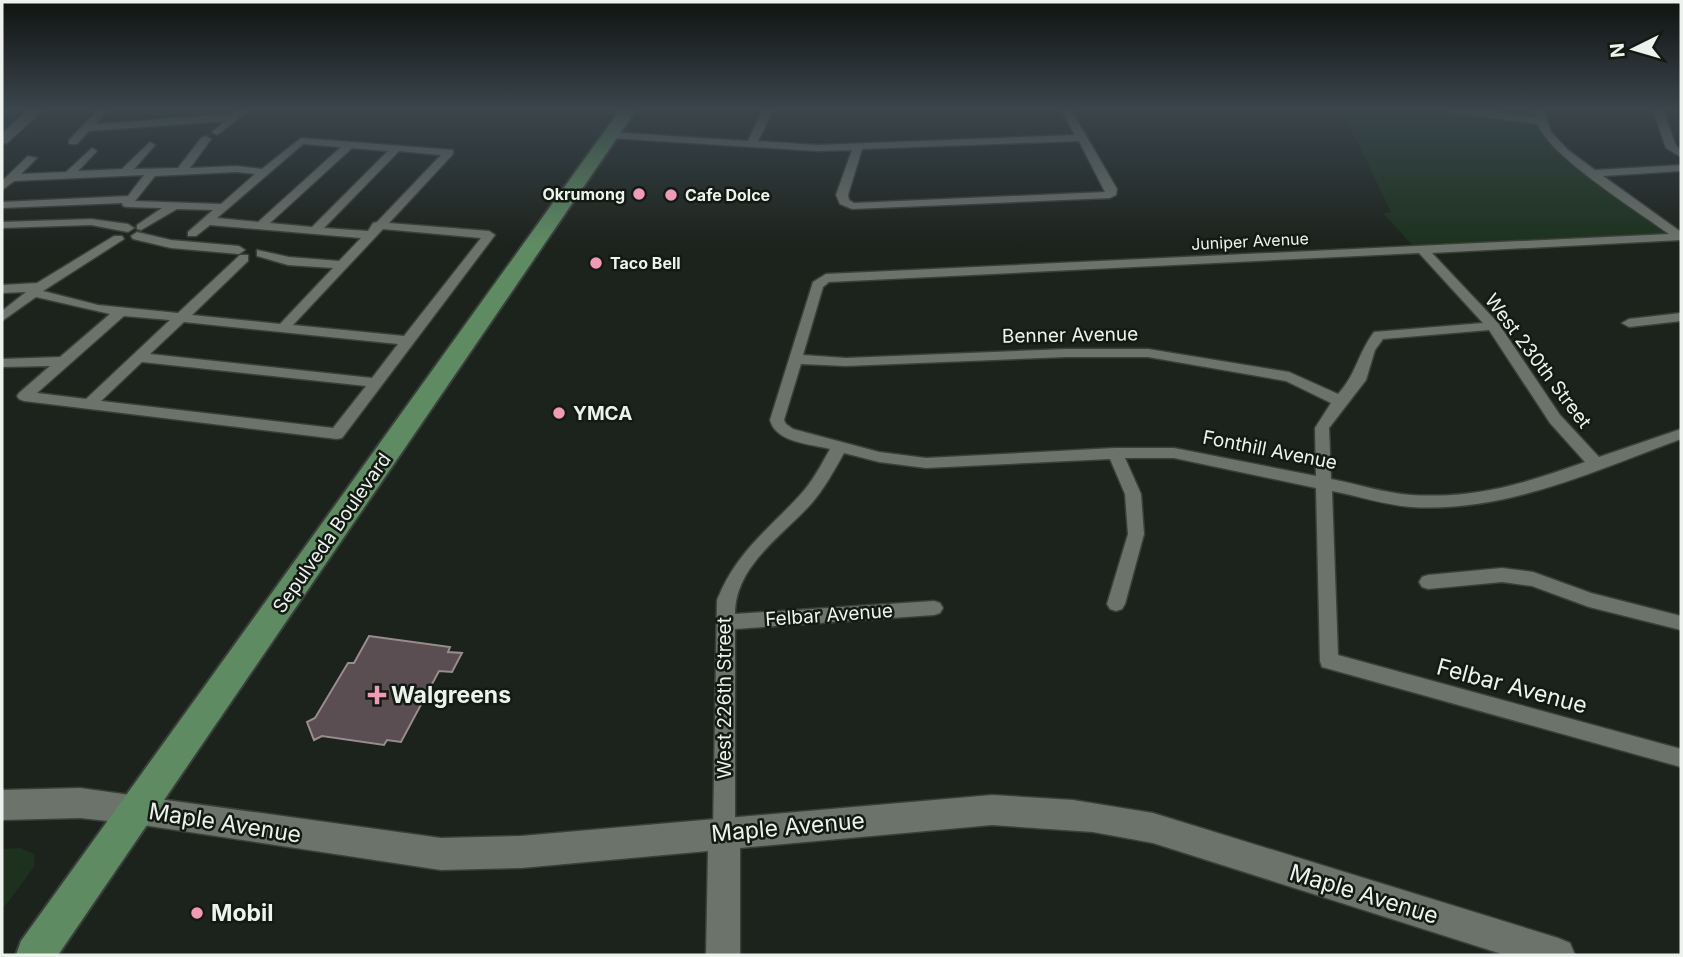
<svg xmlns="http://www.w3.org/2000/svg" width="1683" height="957" font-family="Inter,sans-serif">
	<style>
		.green { fill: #1d321e }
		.building { fill: #5a4e52; stroke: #998c90; stroke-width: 2 }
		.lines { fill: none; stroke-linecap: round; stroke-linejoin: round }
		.street-casing { stroke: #3a3f3a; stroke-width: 3 }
		.secondary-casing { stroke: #3a3f3a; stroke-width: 3 }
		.primary-casing { stroke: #3a3f3a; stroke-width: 4 }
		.street { fill: #6b736b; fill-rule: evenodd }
		.secondary { fill: #6b736b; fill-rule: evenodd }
		.primary { fill: #5f8b63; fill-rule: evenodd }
		.poi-dot { fill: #f09ab7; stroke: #131a13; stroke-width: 2.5 }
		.labels { text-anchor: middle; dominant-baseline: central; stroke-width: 5; stroke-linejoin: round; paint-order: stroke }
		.far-poi-label { font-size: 16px; font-weight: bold; fill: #edf2ee; stroke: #131a13; text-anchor: start }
		.far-street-label { font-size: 16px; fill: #edf2ee; stroke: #131a13 }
		.street-label { font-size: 19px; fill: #edf2ee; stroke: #131a13 }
		.poi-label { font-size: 19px; font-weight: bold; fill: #edf2ee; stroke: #131a13; text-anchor: start }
		.near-street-label { font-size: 23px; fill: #edf2ee; stroke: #131a13 }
		.near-poi-label { font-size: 23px; font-weight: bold; fill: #edf2ee; stroke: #131a13; text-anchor: start }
	</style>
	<rect width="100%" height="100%" fill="#1c231d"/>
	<!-- green -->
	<path class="green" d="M1342,110H1450L1539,122L1545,133L1679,237L1416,249L1383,213L1391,212Z
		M20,848L34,854V867L2,910V849Z"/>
	<!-- building -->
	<path class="building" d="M369,636L450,647L448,652L462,653L452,672L439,671L401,742L387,740L384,745L322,736L314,740L307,722L315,718L348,663H354Z"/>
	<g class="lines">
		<!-- street casing -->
		<g class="street-casing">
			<path id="street" d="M98,110H108L95,124L233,114L238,110H249L217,135L212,132L225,121L89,131L77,144H69V140Z
				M763,110H773L758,141L817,145L1075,135L1061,110H1071L1117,189L1116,195L1110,198L852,209L840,204L836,195L852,150L817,151L610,138L605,135L610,132L748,141ZM1079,141L1105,192L854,203L849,200L848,195L862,149Z
				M1448,110H1477L1536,117L1533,110H1543L1551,132L1568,150L1595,170L1681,165V171L1603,176L1681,232V240L1432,253L1498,323L1560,415L1599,457L1681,429V439C1594,471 1506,513 1411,507C1385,505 1358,496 1332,491L1338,655L1681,749V767L1322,667L1320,661L1316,488L1174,458H1125L1141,494L1144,534L1125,604L1122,609L1116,611L1110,609L1107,604L1128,534L1125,494L1110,459L926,468L879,462L844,453C834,471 824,489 811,504C782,536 735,566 735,614L934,601L940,603L943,608L940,613L934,615L735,629V832L732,839L724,843L716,839L713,832L717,600C736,552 767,531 800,495C813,481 821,465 830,449C811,444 776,443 770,420L813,282L826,274L1669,234C1639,212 1548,155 1538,124L1453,113ZM1419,253L1483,323L1374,332C1358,353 1356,375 1338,394L1289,372L1148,349H1066L846,358L803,355L823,287L829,282ZM1489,330L1550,423L1585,462C1526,483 1476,499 1411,495C1385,493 1357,484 1331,479L1329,428L1366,380L1375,350L1383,339ZM1066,357H1148L1286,381L1331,403L1315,428L1316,476L1174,448H1115L926,458L879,452L793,429L786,424L784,420L801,364L846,366Z
				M1653,110H1663L1676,146L1681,150V157L1666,148Z
				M206,136L211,139L190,168L236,166L262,169L301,138L453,150V154L389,223L489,231L495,235L342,438L337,439L24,401L19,399L17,396L19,393L50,366L2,367V359L60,357L110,314L36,297L2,321V311L26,292L2,293V285L37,283L114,236H122L124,239L43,291L98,305L178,313L240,255H248V261L192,315L280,324L333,268L288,265L257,256V250L289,257L339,261L361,238L210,225L196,236H188V232L213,210L177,209L141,230L137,229V225L162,208L127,207L123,206L122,203L2,208V202L128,196L144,175L14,181L2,190V181L28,156L37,158L21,174L66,172L92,148L97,151L78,171L122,169L150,142L155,145L134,169L178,168L202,137ZM303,144L341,147L258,222L217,218ZM352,148L388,151L312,227L270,223ZM399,151L441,155L377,222L373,223L368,231L324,228ZM236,172L255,174L221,204L135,201L155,176ZM383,229L481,238L404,336L293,325ZM124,316L170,320L86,399L37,393ZM184,322L398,344L372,378L150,354ZM142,362L366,386L333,428L101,401Z
				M91,219L128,224L134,228L128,232L91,225L2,228V222Z
				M137,232L171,240L239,246L245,250L239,254L171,248L133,239L131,236Z
				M1681,313V321L1629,327L1622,323L1629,319Z
				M1502,568L1533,572L1591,593L1681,616V630L1589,607L1532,586L1502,582L1428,589L1422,587L1419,582L1422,577L1428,575Z"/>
		</g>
		<!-- secondary casing -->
		<g class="secondary-casing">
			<path id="secondary" d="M28,110H43L7,143L2,144V133Z
				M80,788L441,838L521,836L992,795L1073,800L1153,813L1558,938L1570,943L1575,955H1505L1153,843L1093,832L992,825L740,848V955H706L708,851L521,868L441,870L136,824L80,818L2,820V790Z"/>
		</g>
		<!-- primary casing -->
		<g class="primary-casing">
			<path id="primary" d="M620,110H636L58,955H16L21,941Z"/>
		</g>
		<!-- street -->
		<use href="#street" class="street"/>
		<!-- secondary -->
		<use href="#secondary" class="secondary"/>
		<!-- primary -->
		<use href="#primary" class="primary"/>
	</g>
	<!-- sky -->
	<linearGradient id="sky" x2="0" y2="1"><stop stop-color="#0f1310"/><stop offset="0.45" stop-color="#3a454c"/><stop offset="1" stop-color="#3a454c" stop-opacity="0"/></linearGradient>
	<rect width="1683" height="244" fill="url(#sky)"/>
	<!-- markers -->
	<g class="poi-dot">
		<circle cx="639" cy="194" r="7"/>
		<circle cx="671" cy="195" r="7"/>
		<circle cx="596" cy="263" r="7"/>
		<circle cx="559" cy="413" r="7"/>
		<path d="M373.5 684.5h7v7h7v7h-7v7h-7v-7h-7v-7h7z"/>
		<circle cx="197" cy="913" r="7"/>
	</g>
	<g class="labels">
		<!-- far-poi labels -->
		<g class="far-poi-label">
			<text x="625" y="194" text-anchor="end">Okrumong</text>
			<text x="685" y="195">Cafe Dolce</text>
			<text x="610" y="263">Taco Bell</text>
		</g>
		<!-- far-street labels -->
		<g class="far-street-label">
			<text transform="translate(1250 241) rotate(-3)">Juniper Avenue</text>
		</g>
		<!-- street labels -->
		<g class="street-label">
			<text transform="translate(1070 335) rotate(-1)">Benner Avenue</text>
			<text transform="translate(1538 361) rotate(53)">West 230th Street</text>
			<text transform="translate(1270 450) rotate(11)">Fonthill Avenue</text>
			<text transform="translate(332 533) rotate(-55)">Sepulveda Boulevard</text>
			<text transform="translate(829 615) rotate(-4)">Felbar Avenue</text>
			<text transform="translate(724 698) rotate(-90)">West 226th Street</text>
		</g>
		<!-- poi labels -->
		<g class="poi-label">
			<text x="573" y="413">YMCA</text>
		</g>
		<!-- near-street labels -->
		<g class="near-street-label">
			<text transform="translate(1512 686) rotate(15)">Felbar Avenue</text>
			<text transform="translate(225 823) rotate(9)">Maple Avenue</text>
			<text transform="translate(788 827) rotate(-5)">Maple Avenue</text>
			<text transform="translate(1364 894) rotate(17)">Maple Avenue</text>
		</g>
		<!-- near-poi labels -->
		<g class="near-poi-label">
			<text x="391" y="695">Walgreens</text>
			<text x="211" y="913">Mobil</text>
		</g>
	</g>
	<!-- border -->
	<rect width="1683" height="957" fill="none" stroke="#edf2ee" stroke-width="7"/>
	<!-- north arrow -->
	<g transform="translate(1634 49) rotate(265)" stroke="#131a13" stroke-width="5" paint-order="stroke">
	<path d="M0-5L12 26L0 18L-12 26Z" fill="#edf2ee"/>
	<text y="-10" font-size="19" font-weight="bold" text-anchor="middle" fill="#edf2ee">N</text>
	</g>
</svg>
